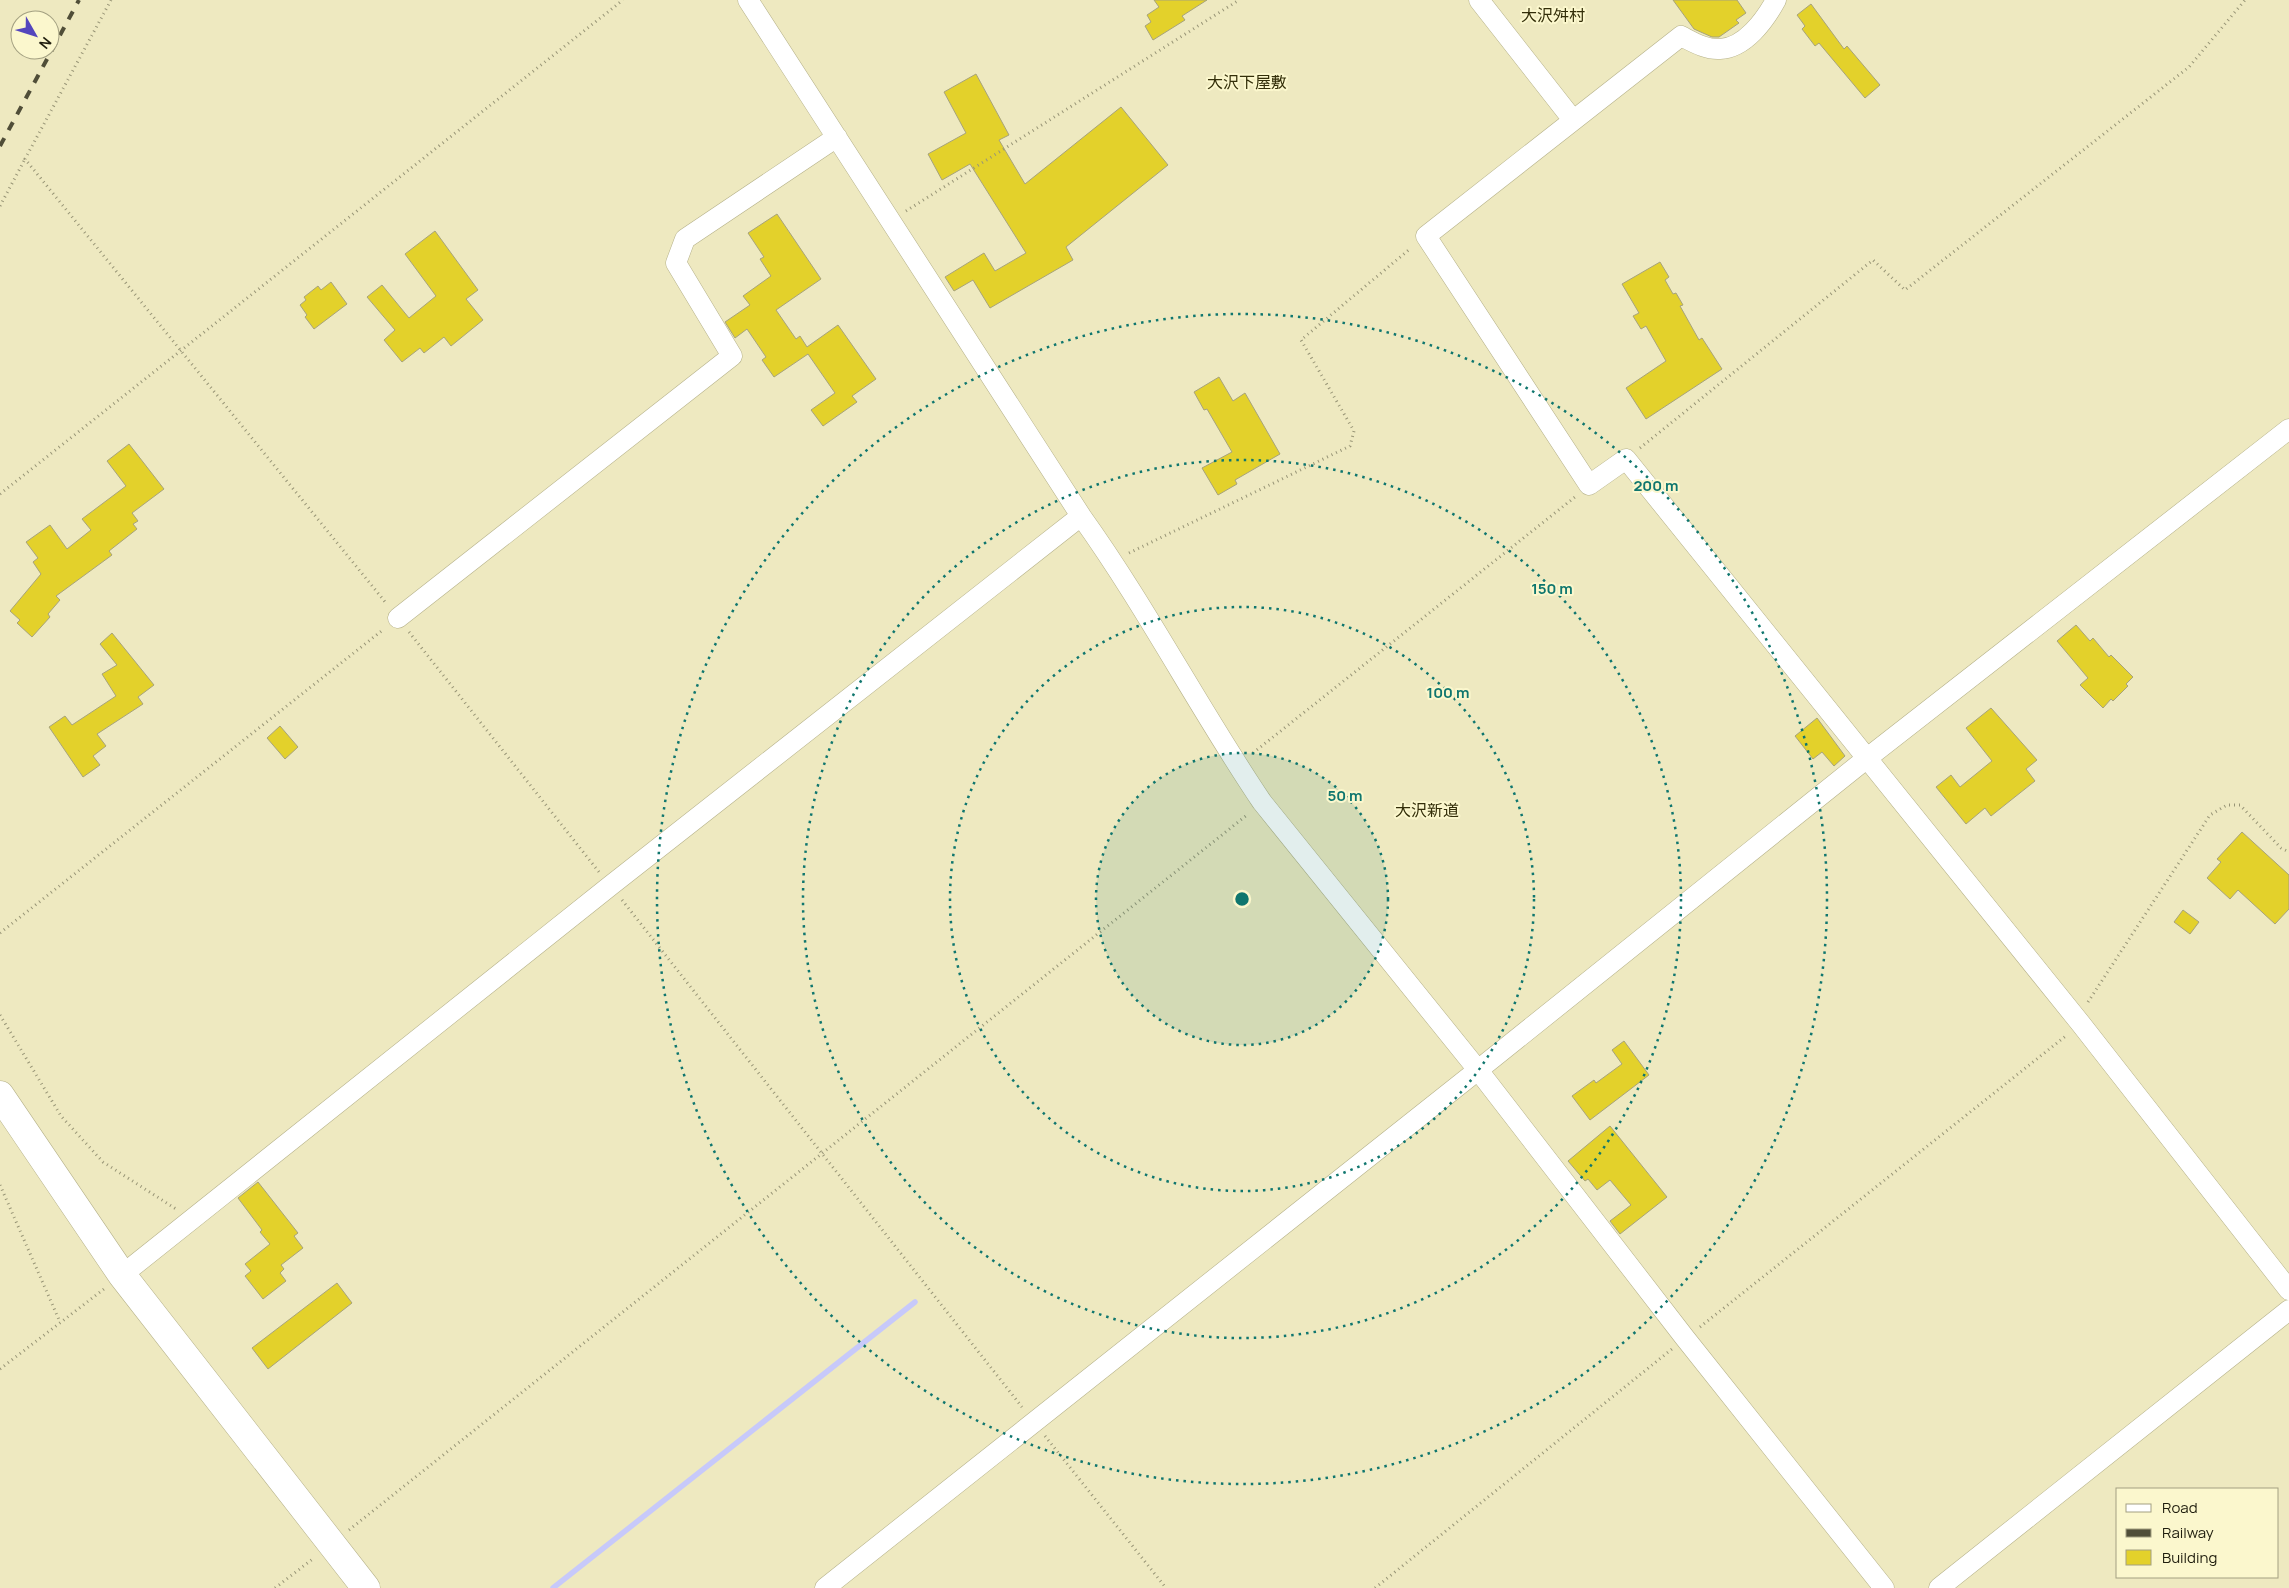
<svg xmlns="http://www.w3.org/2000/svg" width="2289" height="1588" font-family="Manrope,'Noto Sans JP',sans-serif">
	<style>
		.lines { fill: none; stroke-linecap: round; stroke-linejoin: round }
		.stream { stroke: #c7c9fa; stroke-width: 5.5 }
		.building { fill: #e3d12b; stroke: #a7a37b }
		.street-casing { stroke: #b5b189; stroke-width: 21 }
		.secondary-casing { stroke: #b5b189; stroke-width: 29 }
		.path { stroke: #989576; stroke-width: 3; stroke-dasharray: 1 4; stroke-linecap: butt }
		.street { stroke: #fff; stroke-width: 20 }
		.secondary { stroke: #fff; stroke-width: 28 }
		.rail { stroke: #504e38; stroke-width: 4; stroke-dasharray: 9 9; stroke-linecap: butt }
		.ring { fill: none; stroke: #0f766e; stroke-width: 2.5; stroke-dasharray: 2.5 5 }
		.labels { text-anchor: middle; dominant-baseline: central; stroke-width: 4; stroke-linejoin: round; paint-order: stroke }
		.quarter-label { font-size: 16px; fill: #332e09; stroke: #fbf7cd }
		.centre { fill: #0f766e; stroke: #fbf7cd; stroke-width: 2.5 }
		.ring-label { font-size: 15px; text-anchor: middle; font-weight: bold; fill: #0f766e; stroke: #fbf7cd; stroke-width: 4; stroke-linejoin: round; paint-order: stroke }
	</style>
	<rect width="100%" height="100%" fill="#eee9c0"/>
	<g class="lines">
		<!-- stream -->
		<path class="stream" d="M553,1588L915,1302"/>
	</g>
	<!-- building -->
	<path class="building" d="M1154,0H1207L1182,16L1185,20L1153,40L1145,26L1151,22L1147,15L1159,7Z
		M1673,0H1737L1746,13L1736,20L1739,23L1719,37H1712L1694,29Z
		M1811,4L1844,49L1847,46L1880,85L1865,98L1819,43L1815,46L1802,29L1805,26L1797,15Z
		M976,74L1009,135L999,140L1025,184L1121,107L1168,165L1066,247L1073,260L990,308L973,280L954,291L945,277L984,253L995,271L1026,253L970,164L942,180L928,154L966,133L944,92Z
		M777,214L821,279L776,310L796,339L800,336L807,347L838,325L876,379L852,396L857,402L823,426L811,410L835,393L808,354L774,377L762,360L766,357L747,329L735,338L725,322L750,305L743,296L771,276L760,259L764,257L748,233Z
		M435,231L478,290L466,299L483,320L451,346L444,337L424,353L420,348L402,362L384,340L395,330L367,297L382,285L409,318L436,296L405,254Z
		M1660,262L1669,277L1665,280L1673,294L1676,293L1683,305L1680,306L1699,340L1702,338L1722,369L1646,419L1626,388L1666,361L1646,326L1641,329L1633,316L1639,313L1622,284Z
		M331,282L347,304L314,329L305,317L307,315L300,305L306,300L304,297L318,286L321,290Z
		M1219,377L1233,401L1245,393L1280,454L1235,480L1237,484L1218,495L1202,468L1232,452L1207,409L1204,410L1194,392Z
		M129,444L164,489L132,513L138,521L133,524L137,529L109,551L112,555L56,596L60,600L48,614L50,617L32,637L17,623L20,620L10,611L41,574L33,562L38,558L26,542L50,525L67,549L91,530L82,519L126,486L107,461Z
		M2076,625L2090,641L2093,638L2109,657L2111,655L2133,677L2126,684L2128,686L2113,701L2111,699L2103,708L2080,685L2088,678L2057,641Z
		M112,633L154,685L138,697L143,704L97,734L106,746L93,756L100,765L83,777L49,727L65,716L72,725L116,696L102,674L117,665L100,644Z
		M1991,708L2037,760L2026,769L2035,781L1991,816L1985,808L1966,824L1936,787L1951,775L1960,787L1992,761L1966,728Z
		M1817,718L1845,756L1834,766L1822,752L1813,759L1795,736Z
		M280,726L298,747L285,759L267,738Z
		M2242,832L2289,875V909L2275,924L2238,890L2230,899L2207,878L2221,862L2217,859Z
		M2183,910L2199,922L2190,934L2174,922Z
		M1624,1041L1649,1075L1590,1120L1572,1096L1594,1080L1596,1083L1622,1064L1612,1050Z
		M1610,1126L1667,1197L1620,1234L1610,1221L1631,1205L1610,1180L1597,1190L1588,1179L1585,1181L1568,1161Z
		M258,1182L298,1233L294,1236L303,1248L281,1265L284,1269L280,1273L286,1281L263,1299L245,1276L251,1271L245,1264L270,1244L260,1232L262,1230L238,1198Z
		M337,1283L352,1303L268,1369L252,1348Z"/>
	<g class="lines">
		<!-- street casing -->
		<g class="street-casing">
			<path id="street" d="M748,0L1081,516C1147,608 1199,709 1262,802L1478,1070L1685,1338L1884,1588
				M1479,0L1573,120
				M1776,0C1765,20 1745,48 1720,49C1706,50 1693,42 1681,36L1426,236L1589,485L1626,459L2081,1024L2289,1290
				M398,618L732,356L676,263L685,239L837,137
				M122,1275L610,886L1081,516
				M825,1588L1478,1070L1866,759L2289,429
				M1939,1588L2289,1310"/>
		</g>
		<!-- secondary casing -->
		<g class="secondary-casing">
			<path id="secondary" d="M0,1095L122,1275L366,1588"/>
		</g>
		<!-- path -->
		<path class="path" d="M111,0L25,159L386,603
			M0,206L25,159
			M906,211L1239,0
			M1640,448L1873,260L1905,290L2189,67L2245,0
			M0,494L623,0
			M1129,553L1350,446L1354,431L1301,340L1411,248
			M409,632L599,872
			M1253,753L1575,497
			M622,900L1022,1407
			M0,933L384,629
			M2088,1002L2210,815L2227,805H2240L2281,848L2289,852
			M0,1015L61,1116L103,1162L176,1209
			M0,1185L60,1322
			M1700,1327L2067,1035
			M0,1369L104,1289
			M1045,1436L1166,1588
			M349,1530L1247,815
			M275,1588L314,1558
			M1375,1588L1672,1349"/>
		<!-- street -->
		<use href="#street" class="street"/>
		<!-- secondary -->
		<use href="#secondary" class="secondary"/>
		<!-- rail -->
		<path class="rail" d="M0,146L79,0"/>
	</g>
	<!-- distance rings -->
	<circle cx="1242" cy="899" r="146" fill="#0f766e" fill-opacity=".12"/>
	<g class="ring">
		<circle cx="1242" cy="899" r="146"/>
		<circle cx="1242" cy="899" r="292"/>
		<circle cx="1242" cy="899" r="439"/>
		<circle cx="1242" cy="899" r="585"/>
	</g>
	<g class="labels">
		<!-- quarter labels -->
		<g class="quarter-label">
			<text x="1553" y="15">大沢舛村</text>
			<text x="1247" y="82">大沢下屋敷</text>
			<text x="1427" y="810">大沢新道</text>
		</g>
	</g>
	<circle cx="1242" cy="899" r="8" class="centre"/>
	<g class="ring-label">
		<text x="1656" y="491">200 m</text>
		<text x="1552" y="594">150 m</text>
		<text x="1448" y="698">100 m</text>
		<text x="1345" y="801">50 m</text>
	</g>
	<!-- legend -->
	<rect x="2116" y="1488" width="162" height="90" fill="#fbf7cd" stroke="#a3a081"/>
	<rect x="2126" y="1504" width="25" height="8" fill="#ffffff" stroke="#a3a081"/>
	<text x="2162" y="1513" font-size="15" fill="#201e0e">Road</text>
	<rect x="2126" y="1529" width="25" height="8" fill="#504e38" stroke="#a3a081"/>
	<text x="2162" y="1538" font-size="15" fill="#201e0e">Railway</text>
	<rect x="2126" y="1550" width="25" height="15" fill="#e3d12b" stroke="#a3a081"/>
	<text x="2162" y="1563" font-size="15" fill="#201e0e">Building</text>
	<!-- north arrow -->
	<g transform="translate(35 35) rotate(129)"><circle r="24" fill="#fbf7cd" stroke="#a3a081"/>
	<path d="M0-4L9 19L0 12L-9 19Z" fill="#5446bd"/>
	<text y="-8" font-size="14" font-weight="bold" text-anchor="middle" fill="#201e0e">N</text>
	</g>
</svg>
